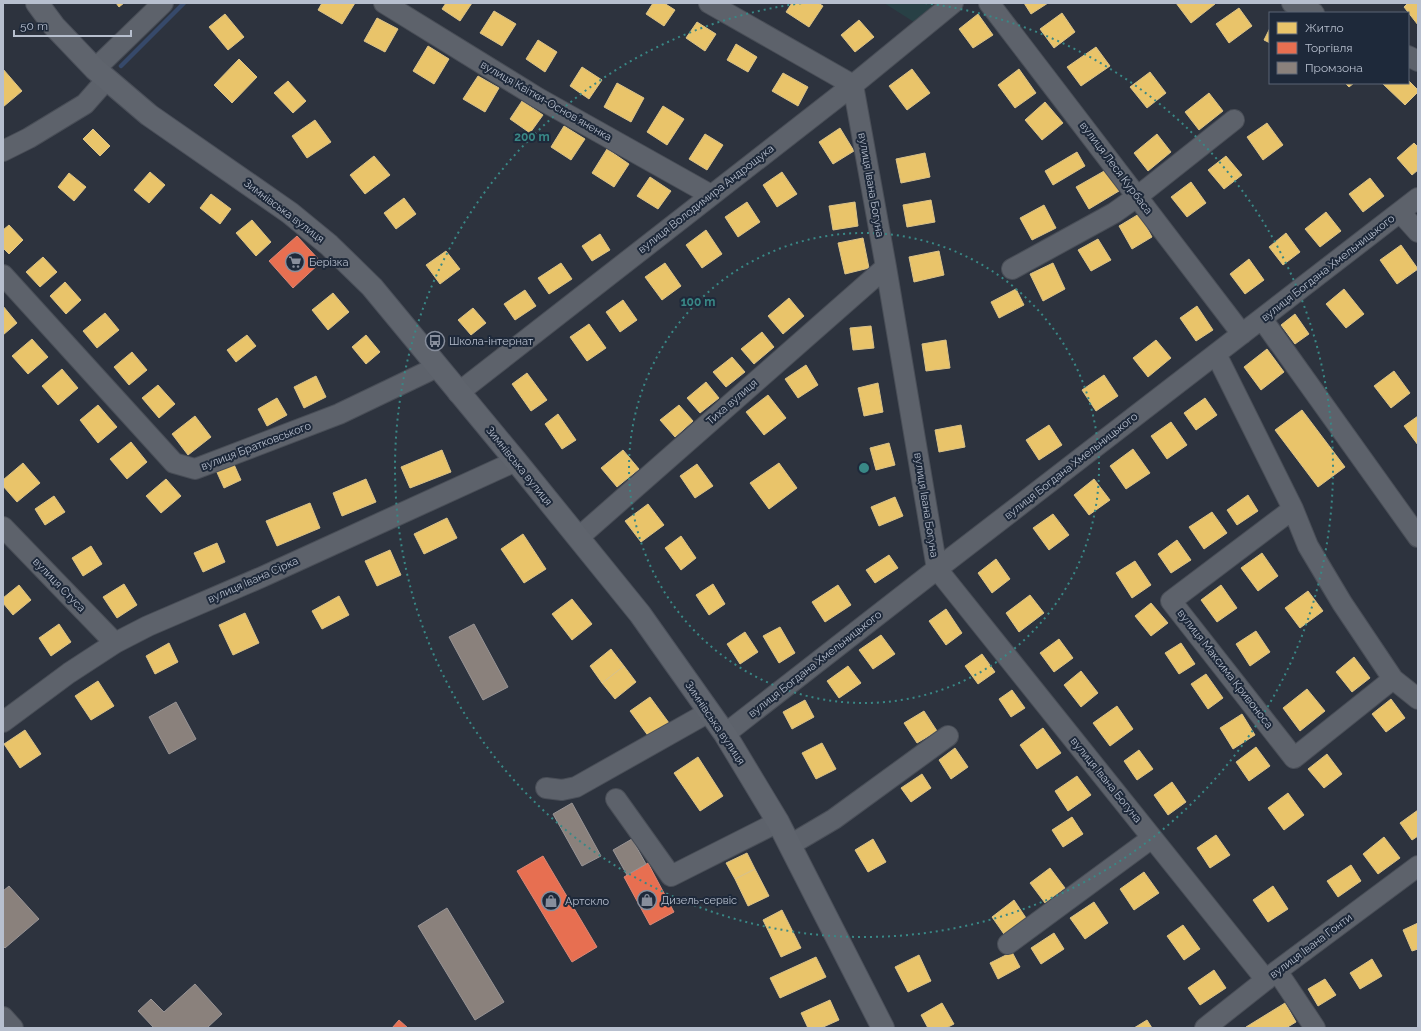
<svg xmlns="http://www.w3.org/2000/svg" width="1421" height="1031" font-family="Raleway,sans-serif">
	<style>
		.green { fill: #284045 }
		.homes { fill: #e9c46a; stroke: #dac288 }
		.shops { fill: #e76f51; stroke: #d98776 }
		.industry { fill: #8a817c; stroke: #989495 }
		.lines { fill: none; stroke-linecap: round; stroke-linejoin: round }
		.stream { stroke: #36496a; stroke-width: 4.5 }
		.minor-casing { stroke: #494e57; stroke-width: 22 }
		.major-casing { stroke: #4b505a; stroke-width: 24 }
		.minor { stroke: #5d626b; stroke-width: 20 }
		.major { stroke: #5f646d; stroke-width: 22 }
		.ring { fill: none; stroke: #398886; stroke-width: 2; stroke-dasharray: 2 4 }
		.labels { text-anchor: middle; dominant-baseline: central; stroke-width: 4; stroke-linejoin: round; paint-order: stroke }
		.street-label { font-size: 11px; fill: #b7bfce; stroke: #1e293a }
		.poi-label { font-size: 11px; fill: #b7bfce; stroke: #1e293a; text-anchor: start }
		.centre { fill: #398886; stroke: #1e293a; stroke-width: 2 }
		.ring-label { font-size: 12px; text-anchor: middle; font-weight: bold; fill: #398886; stroke: #1e293a; stroke-width: 4; stroke-linejoin: round; paint-order: stroke }
	</style>
	<rect width="100%" height="100%" fill="#2d333e"/>
	<!-- green -->
	<path class="green" d="M884,3H937L914,22Z"/>
	<!-- homes -->
	<path class="homes" d="M116,3H124L119,7Z
		M322,3H355L342,24L318,10Z
		M446,3H472L460,21L442,9Z
		M653,3H664L675,10L664,26L646,14Z
		M792,3H818L823,6L809,27L786,12Z
		M1024,3H1048L1031,14Z
		M1176,3H1214L1215,4L1191,23Z
		M1408,3H1418V25L1404,7Z
		M1239,8L1252,26L1229,43L1216,24Z
		M494,11L516,24L502,46L480,33Z
		M1062,13L1075,32L1054,48L1040,29Z
		M225,14L244,37L228,50L209,27Z
		M978,14L993,35L973,48L959,29Z
		M377,18L398,29L385,52L364,41Z
		M859,20L874,37L855,52L841,35Z
		M697,22L716,34L705,51L686,38Z
		M1270,28V43L1264,40Z
		M538,40L557,52L545,72L526,59Z
		M736,44L757,57L748,72L727,60Z
		M428,46L449,59L434,84L413,71Z
		M1096,47L1110,66L1081,86L1067,67Z
		M239,59L257,77L232,103L214,85Z
		M582,67L602,80L589,99L570,86Z
		M3,69L22,91L3,107Z
		M912,69L930,93L907,110L889,86Z
		M1019,69L1036,93L1015,108L998,85Z
		M1150,72L1166,93L1147,108L1130,87Z
		M783,73L808,87L798,106L772,91Z
		M478,76L499,88L485,112L463,99Z
		M1408,80L1418,90V92L1405,105L1383,84L1408,83Z
		M288,81L306,101L293,113L274,93Z
		M617,83L644,98L631,122L604,107Z
		M1345,83H1354L1349,87Z
		M1209,93L1223,111L1199,130L1185,112Z
		M522,101L543,115L530,133L510,119Z
		M1045,102L1063,123L1042,140L1025,120Z
		M663,106L684,119L667,145L647,132Z
		M315,120L331,142L307,158L292,136Z
		M1267,123L1283,145L1263,160L1247,137Z
		M564,126L585,139L571,160L551,147Z
		M840,128L854,151L833,164L819,142Z
		M93,129L110,146L100,156L83,139Z
		M705,134L723,145L707,170L689,159Z
		M1157,134L1171,152L1148,171L1134,153Z
		M1414,143L1418,147V170L1412,175L1397,158Z
		M607,149L629,164L614,187L592,173Z
		M1077,152L1085,166L1053,185L1045,171Z
		M925,153L930,177L901,183L896,159Z
		M374,156L390,175L365,194L350,175Z
		M1226,156L1242,175L1224,189L1208,170Z
		M1106,170L1119,191L1089,209L1076,187Z
		M150,172L165,185L149,203L134,190Z
		M782,172L797,194L777,207L763,185Z
		M69,173L86,187L74,201L58,187Z
		M650,177L671,191L658,209L637,196Z
		M1370,178L1384,196L1363,212L1349,194Z
		M1191,182L1206,203L1187,217L1171,197Z
		M211,194L231,209L220,224L200,208Z
		M404,198L416,214L396,229L384,213Z
		M931,200L935,222L907,227L903,205Z
		M747,202L760,222L738,237L725,217Z
		M855,202L858,226L833,230L829,206Z
		M1044,205L1056,228L1032,240L1020,218Z
		M1326,212L1341,231L1320,247L1305,229Z
		M1139,214L1152,237L1132,249L1119,226Z
		M252,220L271,242L256,256L236,233Z
		M9,225L23,240L9,254L3,248V230Z
		M706,230L722,254L702,268L686,245Z
		M1286,233L1300,252L1283,265L1269,247Z
		M600,234L610,250L592,261L582,246Z
		M863,238L869,268L845,274L838,243Z
		M1098,239L1111,260L1091,271L1078,250Z
		M1401,245L1418,269L1397,284L1380,260Z
		M446,251L460,269L440,284L426,265Z
		M939,251L944,275L914,282L909,257Z
		M43,257L57,272L40,287L26,272Z
		M1249,259L1264,280L1245,294L1230,274Z
		M561,263L572,279L549,294L538,278Z
		M665,263L681,286L662,300L645,277Z
		M1053,263L1065,289L1043,301L1030,274Z
		M65,282L81,300L66,314L50,296Z
		M1016,289L1024,305L999,318L991,302Z
		M1344,289L1364,314L1346,328L1326,304Z
		M525,290L536,306L515,320L504,304Z
		M333,293L349,312L328,330L312,310Z
		M789,298L804,316L783,334L768,316Z
		M623,300L637,320L620,332L606,312Z
		M3,306L17,323L3,335Z
		M1197,306L1213,330L1196,341L1180,318Z
		M473,308L486,323L471,335L458,320Z
		M105,313L119,330L97,348L83,331Z
		M1295,314L1309,334L1295,344L1281,325Z
		M589,324L606,348L587,361L570,337Z
		M871,326L874,348L853,350L850,328Z
		M762,332L774,347L754,364L741,349Z
		M247,335L256,346L236,362L227,350Z
		M366,335L380,352L366,364L352,347Z
		M32,339L48,357L28,374L12,356Z
		M946,340L950,368L926,371L922,344Z
		M1156,340L1171,358L1148,377L1133,358Z
		M1267,349L1284,372L1261,390L1244,367Z
		M132,352L147,370L129,385L114,367Z
		M732,357L745,372L726,387L713,372Z
		M806,365L818,385L798,398L785,379Z
		M62,369L78,388L58,405L42,386Z
		M1394,371L1410,393L1391,408L1374,386Z
		M527,373L547,400L531,411L512,384Z
		M1104,375L1118,396L1096,411L1082,390Z
		M316,376L326,397L304,408L294,387Z
		M706,382L719,398L700,413L687,398Z
		M878,383L883,412L864,416L858,388Z
		M158,385L175,404L159,418L142,398Z
		M768,395L786,418L764,435L746,412Z
		M277,398L287,415L267,426L258,409Z
		M1205,398L1217,415L1196,430L1184,413Z
		M98,405L117,427L98,443L80,420Z
		M679,405L693,421L675,437L660,420Z
		M1302,410L1345,467L1318,487L1275,430Z
		M558,414L576,440L562,449L545,424Z
		M195,416L211,437L188,455L172,434Z
		M1418,416V445L1404,426Z
		M1171,422L1187,445L1167,459L1151,436Z
		M961,425L965,447L939,452L935,430Z
		M1049,425L1062,445L1039,460L1026,440Z
		M131,442L147,462L127,479L110,459Z
		M889,443L895,465L876,470L870,448Z
		M1133,449L1150,473L1126,489L1110,466Z
		M442,450L451,472L410,488L401,467Z
		M623,450L639,469L617,487L601,468Z
		M232,460L241,480L224,488L215,468Z
		M23,463L40,483L17,502L3,486V480Z
		M779,463L797,488L769,509L750,483Z
		M697,464L713,486L695,498L680,476Z
		M166,479L181,496L161,513L146,496Z
		M366,479L376,502L342,516L333,493Z
		M1094,479L1110,500L1089,515L1074,495Z
		M1248,495L1258,511L1237,525L1227,510Z
		M54,496L65,512L45,525L35,509Z
		M895,497L903,516L879,526L871,507Z
		M310,503L320,528L277,546L266,521Z
		M648,504L664,525L641,542L625,521Z
		M1212,512L1227,533L1204,549L1189,527Z
		M1053,514L1069,535L1049,550L1033,528Z
		M447,518L457,538L424,554L414,534Z
		M523,534L546,569L524,583L501,549Z
		M681,536L696,558L681,570L665,548Z
		M1177,540L1191,560L1171,573L1158,554Z
		M217,543L225,562L203,572L194,553Z
		M91,546L102,564L83,576L72,558Z
		M390,550L401,575L377,586L365,561Z
		M1262,553L1278,576L1258,591L1241,568Z
		M889,555L898,568L875,583L866,570Z
		M996,559L1010,579L992,593L978,573Z
		M1135,561L1151,585L1132,598L1116,573Z
		M124,584L137,605L117,618L103,597Z
		M713,584L725,604L709,615L696,595Z
		M19,585L31,600L13,615L3,603V598Z
		M838,585L851,605L825,622L812,602Z
		M1221,585L1237,608L1217,622L1201,600Z
		M1308,591L1323,611L1300,628L1285,608Z
		M1030,595L1044,613L1019,632L1006,613Z
		M339,596L349,615L322,629L312,611Z
		M572,599L592,624L572,640L552,614Z
		M1151,603L1168,623L1151,636L1135,616Z
		M946,609L962,633L946,645L929,621Z
		M245,613L259,643L233,655L219,625Z
		M59,624L71,642L51,656L39,638Z
		M780,627L795,653L779,663L763,636Z
		M1256,631L1270,652L1250,666L1236,644Z
		M745,632L758,652L740,664L727,644Z
		M881,635L895,654L873,669L859,650Z
		M1059,639L1073,658L1054,672L1040,653Z
		M169,643L178,662L155,674L146,656Z
		M1181,643L1195,664L1179,674L1165,653Z
		M611,649L624,666L602,683L590,666Z
		M982,654L995,672L978,684L965,666Z
		M1354,657L1370,678L1352,692L1336,672Z
		M624,666L636,682L615,699L602,683Z
		M848,666L861,683L839,698L827,681Z
		M1081,671L1098,693L1081,707L1064,685Z
		M1206,674L1223,698L1208,709L1191,684Z
		M98,681L114,706L91,720L75,696Z
		M1307,689L1325,711L1300,731L1283,708Z
		M1012,690L1025,708L1011,717L999,699Z
		M650,697L669,723L649,737L630,711Z
		M1391,699L1405,718L1386,732L1372,714Z
		M805,700L814,717L792,729L783,712Z
		M1117,706L1133,729L1110,746L1093,723Z
		M924,711L937,731L917,743L904,723Z
		M1242,714L1255,735L1233,749L1220,728Z
		M1043,728L1061,753L1037,769L1020,745Z
		M25,730L41,754L20,768L4,744Z
		M822,743L836,769L816,779L802,753Z
		M1256,747L1270,766L1249,781L1236,762Z
		M955,748L968,767L951,779L939,760Z
		M1139,750L1153,769L1137,780L1124,761Z
		M1327,754L1342,774L1324,788L1308,769Z
		M698,757L723,796L700,811L674,773Z
		M922,774L931,788L911,802L901,788Z
		M1077,776L1091,795L1068,811L1055,791Z
		M1172,782L1186,802L1168,815L1154,795Z
		M1288,793L1304,815L1284,830L1268,808Z
		M1418,810V836L1412,840L1400,823Z
		M1072,817L1083,834L1063,847L1052,830Z
		M1216,835L1230,855L1210,868L1197,848Z
		M1384,837L1400,858L1378,874L1363,854Z
		M873,839L886,862L868,872L855,850Z
		M747,853L755,869L735,879L726,863Z
		M1351,865L1361,881L1338,897L1327,881Z
		M1050,868L1065,888L1045,903L1030,883Z
		M755,869L769,896L748,906L735,879Z
		M1144,872L1159,893L1134,910L1120,889Z
		M1273,886L1288,909L1268,922L1253,900Z
		M1014,900L1028,921L1006,937L992,917Z
		M1094,902L1108,923L1085,939L1070,918Z
		M782,910L801,948L781,957L763,920Z
		M1418,923V949L1412,951L1403,930Z
		M1183,925L1200,949L1184,960L1167,936Z
		M1054,933L1064,949L1041,964L1031,948Z
		M1012,952L1020,967L998,979L990,963Z
		M919,955L931,981L908,992L895,967Z
		M816,957L826,977L780,998L770,978Z
		M1372,959L1382,976L1360,989L1350,973Z
		M1214,970L1226,988L1200,1005L1188,988Z
		M1325,979L1336,995L1318,1006L1308,989Z
		M830,1000L839,1020L821,1028H808L801,1013Z
		M942,1003L954,1024L946,1028H928L921,1015Z
		M1285,1003L1296,1022L1286,1028H1247L1246,1027Z
		M1147,1020L1152,1028H1134Z"/>
	<!-- shops -->
	<path class="shops" d="M297,236L321,262L293,288L269,261Z
		M543,856L597,947L572,962L517,871Z
		M648,863L674,912L650,925L624,877Z
		M399,1020L408,1028H392Z"/>
	<!-- industry -->
	<path class="industry" d="M474,624L508,687L483,700L449,637Z
		M176,702L196,739L169,754L149,717Z
		M572,803L601,856L582,866L553,814Z
		M632,839L646,864L627,875L613,850Z
		M9,886L39,919L5,948L3,946V891Z
		M447,908L504,1002L475,1020L418,926Z
		M195,984L222,1014L207,1028H154L138,1011L151,999L164,1012Z"/>
	<g class="lines">
		<!-- stream -->
		<path class="stream" d="M121,66L184,3"/>
		<!-- minor casing -->
		<g class="minor-casing">
			<path id="minor" d="M384,3L538,98L711,195
				M709,3L853,85L886,267L937,569L1266,980
				M989,3L1242,334
				M1292,3L1314,13
				M1408,56L1418,61
				M95,69L163,3
				M3,151L29,138L85,104L107,79
				M1400,212L1418,232
				M1012,269L1114,213L1138,196L1234,120
				M3,275L174,463L195,469L339,414L437,367
				M1262,319L1418,537
				M1216,354L1293,509L1308,546L1342,603L1393,679L1418,699
				M458,393L853,85L953,3
				M1293,509L1171,601L1294,758L1393,679
				M3,527L115,643
				M578,538L886,267
				M3,722L69,673L115,643L148,626L262,577L516,461
				M725,734L937,569L1418,198
				M546,788L562,790L576,787L709,712
				M616,799L671,876L778,822
				M790,845L834,819L948,736
				M1008,944L1152,838
				M1277,971L1315,1028
				M3,1017L13,1028
				M1205,1028L1277,971L1418,866"/>
		</g>
		<!-- major casing -->
		<g class="major-casing">
			<path id="major" d="M37,3L54,26L95,69L149,115L290,213L329,245L372,287L516,461L640,614L725,734L778,822L883,1028"/>
		</g>
		<!-- minor -->
		<use href="#minor" class="minor"/>
		<!-- major -->
		<use href="#major" class="major"/>
	</g>
	<!-- distance rings -->
	<g class="ring">
		<circle cx="864" cy="468" r="235"/>
		<path d="M925 3A469 469 0 1 1 803 3"/>
	</g>
	<!-- icons -->
	<defs>
		<g id="supermarket-ring" transform="scale(1)"><circle r="9.5" fill="#1e293a" stroke="#878e9c" stroke-width="1.5"/><path d="M-6-5.5h2.5l.6 2H6L4.5 2H-2.5L-4.4-4H-6ZM-1.5 3.2a1.3 1.3 0 1 0 .1 0ZM3 3.2a1.3 1.3 0 1 0 .1 0Z" fill="#878e9c"/></g>
		<g id="bus-ring" transform="scale(1)"><circle r="9.5" fill="#1e293a" stroke="#878e9c" stroke-width="1.5"/><path d="M-5-6H5V4H4V6H2V4H-2V6H-4V4H-5ZM-3.5-4V0h7V-4ZM-3.5 1.2v1.5H-2V1.2ZM2 1.2v1.5H3.5V1.2Z" fill="#878e9c"/></g>
		<g id="shop-ring" transform="scale(1)"><circle r="9.5" fill="#1e293a" stroke="#878e9c" stroke-width="1.5"/><path d="M-5-2.5h2.3a2.7 3.5 0 0 1 5.4 0H5L5.5 6h-11ZM-1.5-2.5h3a1.5 2.3 0 0 0-3 0Z" fill="#878e9c"/></g>
	</defs>
	<g fill-rule="evenodd">
		<use href="#supermarket-ring" x="295" y="262"/>
		<use href="#bus-ring" x="435" y="341"/>
		<use href="#shop-ring" x="647" y="900"/>
		<use href="#shop-ring" x="551" y="901"/>
	</g>
	<g class="labels">
		<!-- street labels -->
		<g class="street-label">
			<text transform="translate(546 101) rotate(30)">вулиця Квітки-Основʼяненка</text>
			<text transform="translate(1116 168) rotate(53)">вулиця Леся Курбаса</text>
			<text transform="translate(871 185) rotate(80)">вулиця Івана Богуна</text>
			<text transform="translate(706 199) rotate(-38)">вулиця Володимира Андрощука</text>
			<text transform="translate(284 211) rotate(37)">Зимнівська вулиця</text>
			<text transform="translate(1328 268) rotate(-38)">вулиця Богдана Хмельницького</text>
			<text transform="translate(732 402) rotate(-41)">Тиха вулиця</text>
			<text transform="translate(256 446) rotate(-21)">вулиця Братковського</text>
			<text transform="translate(519 466) rotate(51)">Зимнівська вулиця</text>
			<text transform="translate(1071 466) rotate(-38)">вулиця Богдана Хмельницького</text>
			<text transform="translate(926 505) rotate(81)">вулиця Івана Богуна</text>
			<text transform="translate(253 580) rotate(-24)">вулиця Івана Сірка</text>
			<text transform="translate(59 585) rotate(46)">вулиця Стуса</text>
			<text transform="translate(815 664) rotate(-38)">вулиця Богдана Хмельницького</text>
			<text transform="translate(1225 669) rotate(52)">вулиця Максима Кривоноса</text>
			<text transform="translate(715 723) rotate(56)">Зимнівська вулиця</text>
			<text transform="translate(1106 780) rotate(51)">вулиця Івана Богуна</text>
			<text transform="translate(1311 946) rotate(-37)">вулиця Івана Гонти</text>
		</g>
		<!-- poi labels -->
		<g class="poi-label">
			<text x="309" y="262">Берізка</text>
			<text x="449" y="341">Школа-інтернат</text>
			<text x="661" y="900">Дизель-сервіс</text>
			<text x="565" y="901">Артскло</text>
		</g>
	</g>
	<circle cx="864" cy="468" r="6" class="centre"/>
	<g class="ring-label">
		<text x="532" y="141">200 m</text>
		<text x="698" y="306">100 m</text>
	</g>
	<!-- border -->
	<rect width="1421" height="1031" fill="none" stroke="#b7bfce" stroke-width="8"/>
	<!-- legend -->
	<rect x="1269" y="12" width="140" height="72" fill="#1e293a" stroke="#5b6575"/>
	<rect x="1277" y="22" width="20" height="12" fill="#e9c46a" stroke="#5b6575"/>
	<text x="1305" y="32" font-size="12" fill="#b7bfce">Житло</text>
	<rect x="1277" y="42" width="20" height="12" fill="#e76f51" stroke="#5b6575"/>
	<text x="1305" y="52" font-size="12" fill="#b7bfce">Торгівля</text>
	<rect x="1277" y="62" width="20" height="12" fill="#8a817c" stroke="#5b6575"/>
	<text x="1305" y="72" font-size="12" fill="#b7bfce">Промзона</text>
	<!-- scale -->
	<path d="M14 30v6h117v-6" fill="none" stroke="#b7bfce" stroke-width="2"/>
	<text x="20" y="30" font-size="12" fill="#b7bfce" stroke="#1e293a" stroke-width="3" paint-order="stroke">50 m</text>
</svg>
